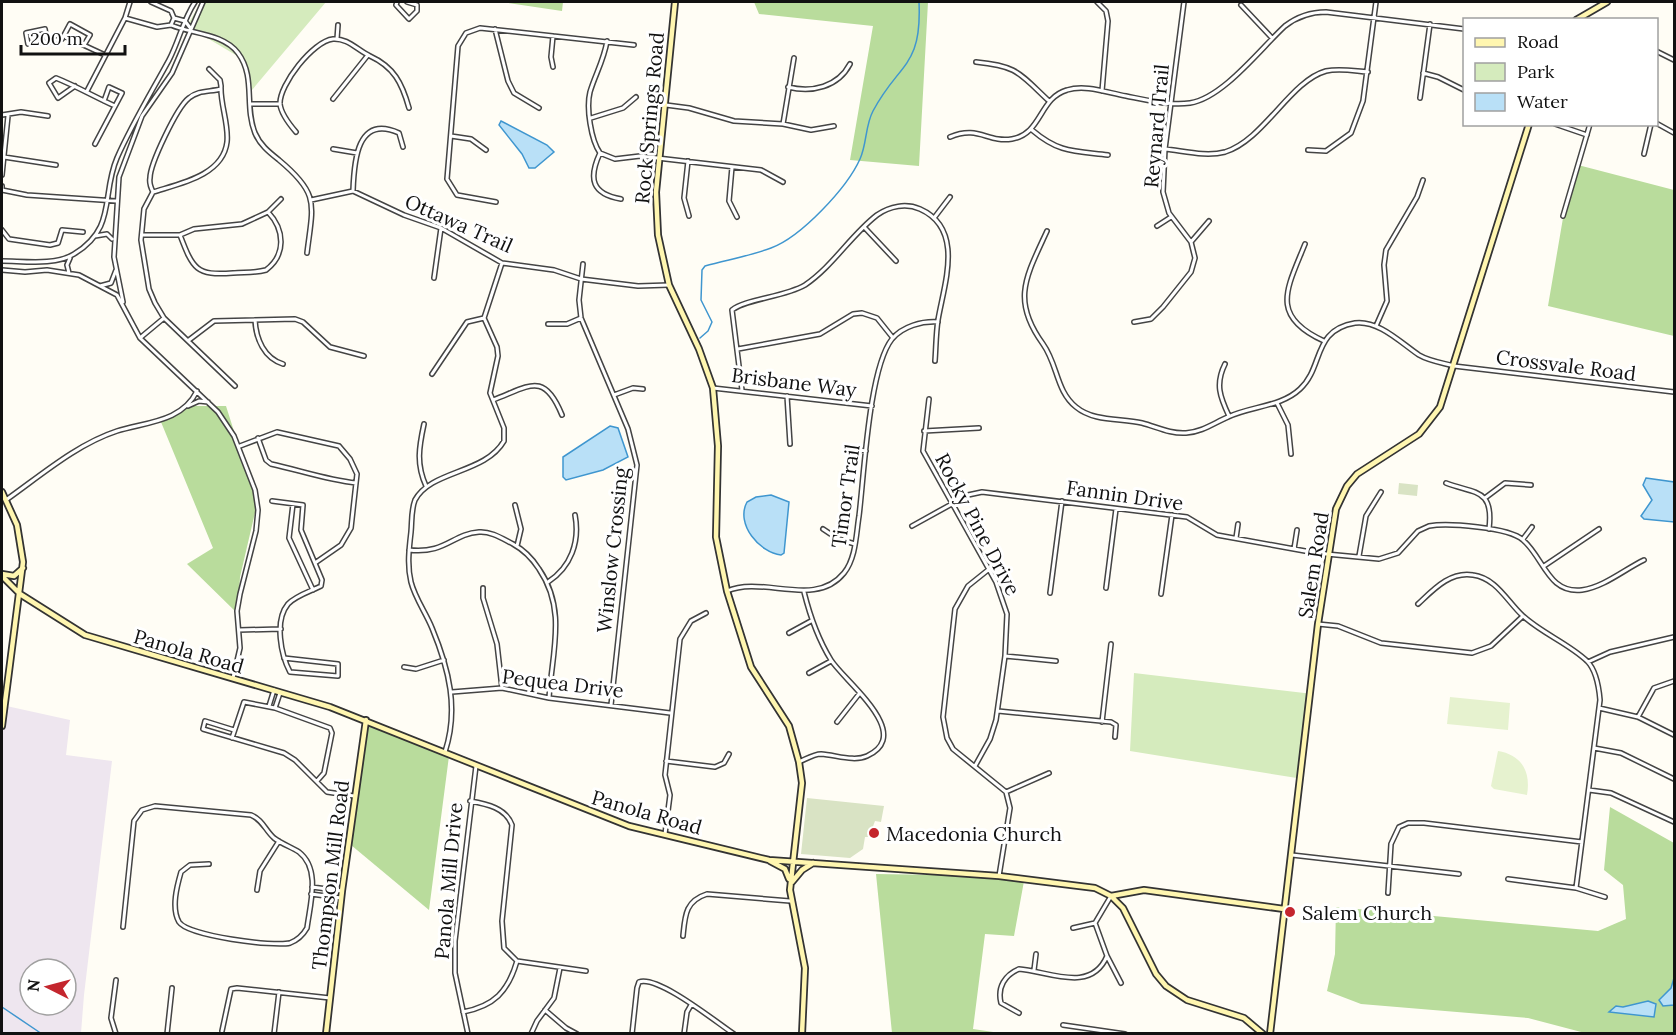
<svg xmlns="http://www.w3.org/2000/svg" width="1676" height="1035" font-family="Lora,serif">
	<style>
		.industrial { fill: #eee6ef; fill-rule: evenodd }
		.green { fill: #d5ebbd }
		.forest { fill: #b9dc9c }
		.cemetery { fill: #d9e3c4 }
		.pitch { fill: #e6f2cf }
		.water { fill: #b9e0f7; stroke: #3f96cf; stroke-width: 1.5 }
		.lines { fill: none; stroke-linecap: round; stroke-linejoin: round }
		.stream { stroke: #3f96cf; stroke-width: 1.5 }
		.street-casing { stroke: #444; stroke-width: 6 }
		.secondary-casing { stroke: #333; stroke-width: 8 }
		.street { stroke: #fff; stroke-width: 3 }
		.secondary { stroke: #fff6b0; stroke-width: 4.5 }
		.poi-dot { fill: #c4262e; stroke: #fff; stroke-width: 2 }
		.labels { text-anchor: middle; dominant-baseline: central; stroke-width: 6; stroke-linejoin: round; paint-order: stroke }
		.street-label { font-size: 20px; fill: #111; stroke: #fff }
		.poi-label { font-size: 20px; fill: #111; stroke: #fff; text-anchor: start }
	</style>
	<rect width="100%" height="100%" fill="#fffdf5"/>
	<!-- industrial -->
	<path class="industrial" d="M2,705L70,720L66,755L112,761L84,995L81,1033H2ZM30,969H66V1005H30Z"/>
	<!-- green -->
	<path class="green" d="M201,2H326L252,90L239,57L187,26Z
		M1134,673L1313,694L1303,779L1130,751Z"/>
	<!-- forest -->
	<path class="forest" d="M502,2H563L562,11Z
		M754,2H928L919,166L850,160L873,26L759,14Z
		M1578,165L1674,190V336L1548,306L1563,218Z
		M186,406H226L257,504L240,577L238,614L187,564L213,548L161,422Z
		M363,719L449,756L429,910L351,845Z
		M1610,807L1674,843V1033H1585L1528,1018L1361,1004L1327,991L1335,954L1336,907L1598,931L1626,919L1623,885L1604,870Z
		M876,874L1001,876L1024,881L1014,936L985,934L973,1029L1000,1033H892Z"/>
	<!-- cemetery -->
	<path class="cemetery" d="M1399,483L1418,485L1417,496L1398,494Z
		M807,798L884,806L881,822L875,821L869,837H865L863,849L850,858L801,854Z"/>
	<!-- pitch -->
	<path class="pitch" d="M1450,697L1510,703L1508,730L1447,724Z
		M1498,751C1522,755 1531,772 1527,795L1494,789L1491,786Z"/>
	<!-- water -->
	<path class="water" d="M501,121L547,145L554,152L535,168H529L522,154L499,125Z
		M610,426L618,428L628,457L603,470L566,480L563,477V457Z
		M1646,478L1674,482V522L1644,519L1641,516L1652,500L1643,485Z
		M771,495L789,502L784,553L781,555C760,553 735,524 747,502L756,497Z
		M1674,978V1005L1663,1006L1659,1000L1671,988Z
		M1648,1001L1656,1004L1654,1017L1609,1012L1616,1006L1623,1007Z"/>
	<g class="lines">
		<!-- stream -->
		<path class="stream" d="M700,338L708,331L712,322L701,300L702,270L705,266C726,260 750,256 771,248C801,237 847,188 860,159C867,144 865,126 873,111C899,62 922,68 919,2
			M2,1007L42,1034"/>
		<!-- street casing -->
		<g class="street-casing">
			<path id="street" d="M397,2L396,5L409,19L417,11V5L407,2
				M1097,2L1106,11L1108,21L1102,91
				M1241,5L1272,38
				M125,18L157,27L171,25L174,18L171,11L151,2
				M174,18L185,21L191,29
				M171,25C191,34 223,33 238,53C256,77 244,106 255,133C260,145 269,152 279,160C320,194 313,204 307,253
				M45,29L47,42L28,44L26,33Z
				M495,29L508,81L514,93L539,108
				M64,36L105,55
				M337,39L338,25
				M607,41C604,60 595,75 590,92C586,108 591,140 600,153L615,159L640,156L761,170L783,182
				M47,42L62,39L70,24L90,35L84,45
				M1656,51L1674,60
				M976,62C1018,66 1019,73 1049,101
				M553,67L551,57L553,36
				M209,69L220,80L221,86C220,104 229,124 227,142C223,176 178,184 153,192L144,209L141,240L149,289L155,303L164,318L235,386
				M1423,73L1438,77L1464,90
				M75,86L58,98L49,83L56,78C76,86 95,97 115,106
				M788,87C812,93 838,87 850,64
				M87,91L125,18L130,2
				M1420,98L1430,24
				M333,99L368,55
				M250,104H280
				M666,105L689,108L734,121L783,124L811,130L834,126
				M2,115L21,112L48,116
				M591,118L623,108L636,97
				M1656,123L1674,133
				M783,124L794,58
				M1555,124L1587,135
				M1032,130C1059,153 1074,151 1108,155
				M296,132C290,125 281,114 280,104C279,85 313,41 333,39C348,38 357,50 370,56C394,67 402,83 409,108
				M451,136L471,139L486,150
				M950,137C979,125 987,143 1012,139C1042,134 1039,98 1067,90C1086,84 1108,93 1126,96C1146,100 1170,106 1190,103C1223,98 1261,48 1285,26C1298,16 1310,12 1326,12L1464,29
				M95,144L122,93L109,87L104,101
				M333,149L357,153
				M1165,149C1184,151 1206,157 1225,152C1264,140 1290,81 1326,71C1340,68 1354,71 1368,72
				M1308,150L1326,151L1351,133L1363,101L1376,2
				M600,153C588,179 592,194 621,199
				M1644,154L1651,124
				M4,157L56,165
				M688,161L684,198L689,216
				M732,167L729,201L737,217
				M2,175L8,116
				M2,186V190L27,195L116,201
				M353,191C354,161 357,114 399,133L403,147
				M153,192C151,188 149,183 150,178C150,164 177,107 189,98C198,90 210,92 221,89
				M311,200L353,191L404,215L441,228L502,263L554,270L581,279L638,286L669,285
				M496,202L457,195L447,179L458,46L466,33L480,28L634,45
				M1563,216L1590,124
				M934,218L950,197
				M1157,226L1171,217
				M865,228L896,261
				M2,230L9,239L50,245L58,243L62,230L83,232
				M1047,231C1026,277 1011,300 1043,344C1058,365 1056,391 1076,407C1094,422 1121,418 1142,423C1157,427 1170,434 1186,433C1202,432 1214,423 1228,417C1251,406 1281,407 1300,389C1324,367 1312,330 1355,323C1379,320 1401,343 1419,355C1429,361 1443,363 1454,366L1674,392
				M142,235H180L194,229L242,224L268,212L281,199
				M180,235C193,269 196,276 233,273C244,272 255,273 266,270C286,255 285,230 268,212
				M95,236L107,234L112,239
				M1191,242L1209,221
				M1305,244C1287,289 1269,316 1324,341
				M2,261C23,261 55,266 74,254C117,228 101,195 117,158C132,124 151,93 169,60C179,41 183,20 195,2
				M583,264L579,300L581,318L628,429L637,465L611,705
				M2,270L25,272L47,270L79,275L117,295L140,338L218,412L234,436L255,490L258,510L256,531L240,594L237,611L240,648L233,678
				M69,273L67,265L70,258
				M434,278L441,228
				M100,286L111,283L116,270
				M123,302L114,257L119,177L142,116L172,73L203,2
				M255,320C256,339 264,358 283,364
				M1134,322L1151,319L1163,307L1191,272L1195,258L1191,242L1169,213L1163,192L1165,149L1184,2
				M548,324H567L581,318
				M1376,326L1387,301L1384,265L1386,250L1417,197L1423,180
				M140,338L164,318
				M189,340L214,321L295,319L303,322L330,347L364,356
				M738,349L820,334L853,314L862,313L877,318L893,338
				M1225,364C1215,384 1220,397 1229,416
				M432,374L467,322L484,318
				M713,388L872,406
				M742,390L732,310C745,299 785,297 805,285C833,266 851,235 877,215C890,206 906,203 920,209C965,229 944,284 938,320C936,333 936,347 935,361
				M614,395L633,388L643,389
				M787,396L790,444
				M929,399L923,451L996,582L1007,614L1005,656L996,720L990,739L975,766
				M493,400C530,386 544,371 562,415
				M1277,403L1288,425L1291,454
				M188,406L199,401L208,402
				M424,424C419,447 416,464 426,486
				M924,431L979,428
				M258,438L266,460L271,464C299,470 327,480 356,483
				M240,446L277,432L339,446L350,459L357,474L351,528L341,545L315,563
				M845,448L866,451
				M1446,483C1475,494 1494,488 1489,529
				M1485,498L1505,483L1531,485
				M6,500C40,476 77,444 117,431C146,422 182,422 197,391
				M272,501L303,505L301,530L322,580L321,586C311,591 295,596 288,604C274,621 281,655 290,672L338,676V664L284,658
				M293,504L289,538L313,590
				M515,505L521,529L517,546
				M912,526L968,495L982,492L1187,517L1217,535L1316,553L1379,559L1398,553L1418,531L1429,526C1447,523 1509,527 1523,540C1544,558 1548,594 1582,590C1604,587 1625,569 1644,560
				M823,529L838,539L855,544
				M1236,538L1238,524
				M1523,539L1532,527
				M1294,549L1297,530
				M409,550C446,554 452,534 479,532C491,531 503,539 513,544C524,550 532,558 539,569C567,610 552,652 549,698
				M1359,556L1366,516L1381,492
				M1544,566L1599,529
				M988,570L968,586L955,609L943,717L947,738L953,749L1006,792L1010,808L999,876
				M548,582C571,567 580,542 575,515
				M483,588V598L497,644L502,688
				M1106,588L1116,509
				M727,591C763,575 815,609 844,573C856,558 856,535 859,516C864,476 869,368 892,339C903,326 922,321 938,322
				M1050,593L1062,501
				M1161,594L1172,515
				M1418,604C1433,590 1450,571 1473,575C1496,578 1507,601 1522,615C1541,633 1568,643 1587,661C1596,670 1599,688 1600,700L1576,888
				M1318,624L1338,626L1381,643L1472,653L1491,646L1523,616
				M239,630L281,629
				M789,633L811,621
				M1005,656L1056,661
				M1588,662L1610,652L1674,637
				M404,667L416,669L444,660
				M809,673L831,661
				M452,692L502,688L549,698L670,713
				M269,706L274,690
				M275,708L280,693
				M1599,708L1638,717L1674,735
				M998,711L1111,722L1116,725L1115,737
				M1638,717L1654,688L1674,681
				M837,722L859,694
				M1102,722L1111,644
				M234,730L205,721L203,729L284,753L295,760L327,792L354,796
				M232,738L244,702L275,708L330,728L332,733L324,773L317,781
				M1594,748L1621,753L1674,779
				M445,752C459,709 449,669 432,628C426,613 415,598 411,582C407,566 409,549 411,532C412,522 411,510 415,500C431,470 485,474 504,441V428L490,393L498,356L497,347L484,318L502,263
				M666,761L715,767L724,763L729,754
				M799,762C806,759 814,754 821,754C836,755 854,762 867,756C915,734 845,682 831,660C818,639 810,616 804,592
				M1589,790L1611,793L1674,822
				M1006,792L1049,773
				M470,801C487,804 506,808 512,825L502,921L504,948L517,961L586,971
				M665,834L670,795L665,775L680,639L691,621L706,613
				M1292,855L1459,874
				M1508,879L1576,888L1605,897
				M312,887L342,891
				M257,890L260,871L279,841
				M1388,893L1391,844L1399,827L1408,823H1424L1582,842
				M311,894L341,898
				M1095,923L1111,896
				M123,927L134,821L142,810L155,806L251,815C263,820 265,830 274,838C282,844 291,847 299,852C321,869 310,904 307,928C303,935 298,940 290,943C274,947 188,936 179,922C171,908 177,886 181,872L190,865L209,864
				M1073,928L1095,923
				M683,936C685,916 685,901 707,894L790,901
				M1107,956L1121,983
				M1034,970L1036,954
				M116,980L111,1018L116,1034
				M545,1010L566,1028L577,1034
				M463,1012C494,1006 508,992 517,961
				M1019,1013L1001,1003C997,987 1005,975 1019,969C1048,971 1091,994 1107,956L1095,923
				M1063,1025L1125,1034
				M222,1031L231,989L237,988L330,998
				M167,1034L172,988
				M274,1034L279,992
				M468,1034L455,973V941L476,766
				M531,1034L537,1021L554,998L560,968
				M632,1034L637,988L639,982C658,975 716,1022 734,1034
				M684,1034L687,1012L691,1005"/>
		</g>
		<!-- secondary casing -->
		<g class="secondary-casing">
			<path id="secondary" d="M675,2L656,192L658,235L669,285L699,349L713,388L718,446L716,537L727,591L751,667L789,726L799,762L802,783L790,890L805,968L802,1034
				M1576,20L1607,2
				M2,492L17,525L23,562L2,726
				M2,574L14,576L23,568
				M2,576L20,594L85,635L330,707L629,826L769,860L999,876L1095,888L1111,896L1123,908L1156,974L1166,986L1187,1000L1244,1018L1263,1034
				M770,861L785,869L789,879
				M792,882L802,870L813,863
				M1111,896L1144,890L1284,909
				M326,1034L342,891L366,720
				M1270,1034L1318,624L1336,509L1347,486L1357,474L1419,434L1440,407L1529,124"/>
		</g>
		<!-- street -->
		<use href="#street" class="street"/>
		<!-- secondary -->
		<use href="#secondary" class="secondary"/>
	</g>
	<!-- markers -->
	<g class="poi-dot">
		<circle cx="874" cy="833" r="6"/>
		<circle cx="1290" cy="912" r="6"/>
	</g>
	<g class="labels">
		<!-- street labels -->
		<g class="street-label">
			<text transform="translate(649 118) rotate(-85)">Rock Springs Road</text>
			<text transform="translate(1156 126) rotate(-85)">Reynard Trail</text>
			<text transform="translate(459 223) rotate(24)">Ottawa Trail</text>
			<text transform="translate(1566 365) rotate(7)">Crossvale Road</text>
			<text transform="translate(794 382) rotate(7)">Brisbane Way</text>
			<text transform="translate(1125 495) rotate(8)">Fannin Drive</text>
			<text transform="translate(845 496) rotate(-82)">Timor Trail</text>
			<text transform="translate(978 524) rotate(62)">Rocky Pine Drive</text>
			<text transform="translate(612 550) rotate(-84)">Winslow Crossing</text>
			<text transform="translate(1313 565) rotate(-81)">Salem Road</text>
			<text transform="translate(189 651) rotate(16)">Panola Road</text>
			<text transform="translate(563 683) rotate(7)">Pequea Drive</text>
			<text transform="translate(647 812) rotate(16)">Panola Road</text>
			<text transform="translate(330 875) rotate(-83)">Thompson Mill Road</text>
			<text transform="translate(448 881) rotate(-85)">Panola Mill Drive</text>
		</g>
		<!-- poi labels -->
		<g class="poi-label">
			<text x="886" y="833">Macedonia Church</text>
			<text x="1302" y="912">Salem Church</text>
		</g>
	</g>
	<!-- border -->
	<rect width="1676" height="1035" fill="none" stroke="#111111" stroke-width="6"/>
	<!-- legend -->
	<rect x="1463" y="18" width="195" height="108" fill="#ffffff" stroke="#a0a0a0" stroke-width="1.5"/>
	<rect x="1475" y="38" width="30" height="9" fill="#fff6b0" stroke="#a0a0a0" stroke-width="1.5"/>
	<text x="1517" y="48" font-size="18" fill="#111111">Road</text>
	<rect x="1475" y="63" width="30" height="18" fill="#d5ebbd" stroke="#a0a0a0" stroke-width="1.5"/>
	<text x="1517" y="78" font-size="18" fill="#111111">Park</text>
	<rect x="1475" y="93" width="30" height="18" fill="#b9e0f7" stroke="#a0a0a0" stroke-width="1.5"/>
	<text x="1517" y="108" font-size="18" fill="#111111">Water</text>
	<!-- north arrow -->
	<g transform="translate(48 987) rotate(276)"><circle r="28" fill="#ffffff" stroke="#a0a0a0" stroke-width="1.5"/>
	<path d="M0-4.5L10 22L0 15L-10 22Z" fill="#c4262e"/>
	<text y="-9" font-size="16" font-weight="bold" text-anchor="middle" fill="#111111">N</text>
	</g>
	<!-- scale -->
	<path d="M21 45v9h104v-9" fill="none" stroke="#111111" stroke-width="3"/>
	<text x="30" y="45" font-size="18" fill="#111111" stroke="#ffffff" stroke-width="4.5" paint-order="stroke">200 m</text>
</svg>
